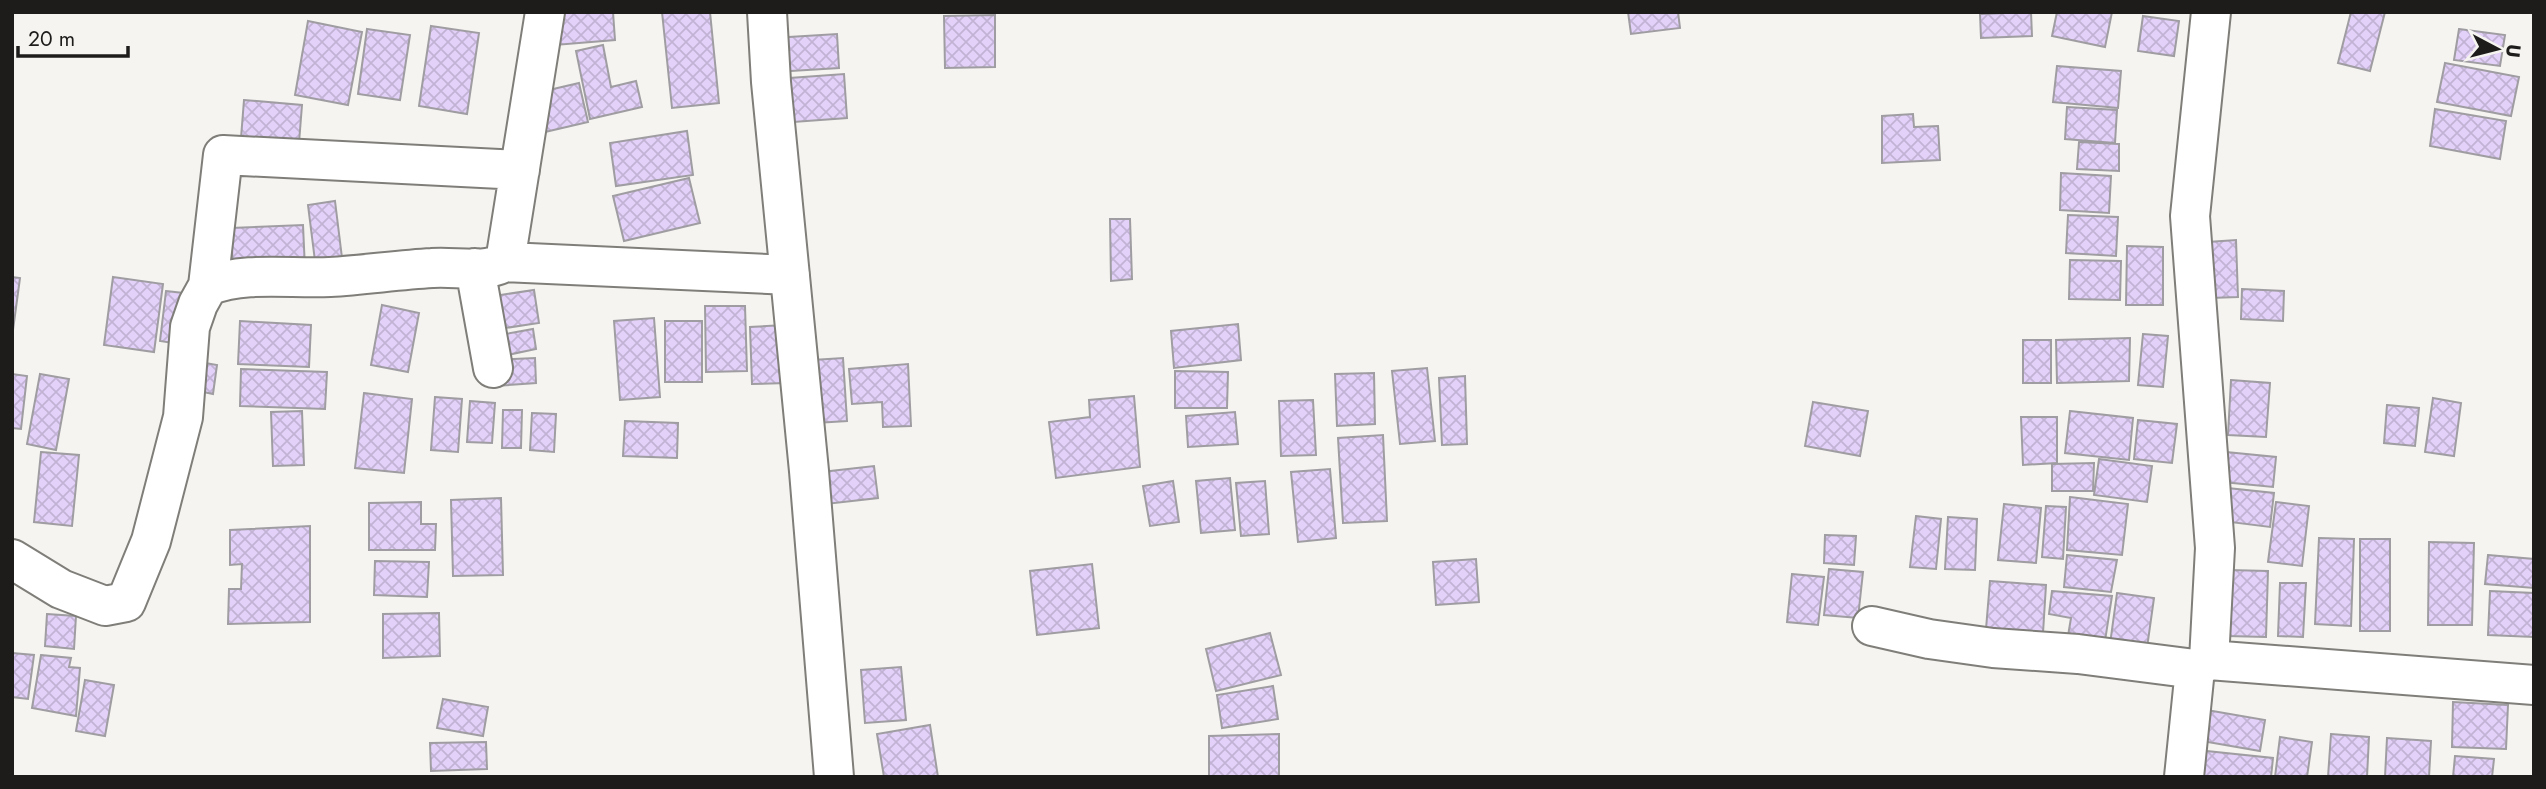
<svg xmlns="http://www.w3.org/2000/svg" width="2546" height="789" font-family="Jost,sans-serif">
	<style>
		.building { fill: url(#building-cross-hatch); stroke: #9f9da1; stroke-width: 2 }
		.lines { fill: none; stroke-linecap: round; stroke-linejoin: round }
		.minor-casing { stroke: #7f7e79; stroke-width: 42 }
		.minor { stroke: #fff; stroke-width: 38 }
	</style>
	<defs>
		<pattern id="building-cross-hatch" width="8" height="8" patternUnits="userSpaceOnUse" patternTransform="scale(1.75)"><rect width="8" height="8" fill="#e3d1f9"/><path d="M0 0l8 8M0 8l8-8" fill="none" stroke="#c2b3d5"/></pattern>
	</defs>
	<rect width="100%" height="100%" fill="#f6f4f0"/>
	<!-- building -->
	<path class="building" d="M553,12H613L615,40L555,45Z
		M662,12H710L719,103L672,108Z
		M1628,12H1678L1680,28L1631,34Z
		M2031,12L2032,36L1981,38L1980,14Z
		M2057,12H2112L2105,47L2052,36Z
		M2351,12H2385L2370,71L2338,63Z
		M995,15V67L945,68L944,16Z
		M2143,16L2179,21L2174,56L2138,51Z
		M308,21L362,32L348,105L295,95Z
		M431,26L479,33L467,114L419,106Z
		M367,29L410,35L400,100L358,94Z
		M2459,29L2505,35L2500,66L2454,60Z
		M837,34L839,68L775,72L773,38Z
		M603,45L611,87L636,81L642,107L590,119L576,51Z
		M2445,63L2519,77L2511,116L2437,102Z
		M2057,66L2121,71L2118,108L2053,102Z
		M844,74L847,118L780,123L776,79Z
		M579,83L588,122L545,132L536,93Z
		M244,100L302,105L299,143L241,138Z
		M2067,107L2117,110L2115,143L2065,139Z
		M2435,109L2506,121L2500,159L2430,146Z
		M1913,114L1914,127L1938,126L1940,160L1882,163V116Z
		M687,131L693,175L616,186L610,143Z
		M2079,142L2119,144V171L2077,169Z
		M2061,173L2111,176L2109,213L2060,210Z
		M689,178L700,223L624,241L613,196Z
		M335,201L343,266L316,269L308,205Z
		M2068,215L2118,217L2116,256L2066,253Z
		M1110,219H1130L1132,279L1111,281Z
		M303,225L305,269L233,272L231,228Z
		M2236,240L2238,297L2210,298L2208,242Z
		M2127,246L2163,247V305H2126Z
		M2070,260L2121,261L2120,300L2069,299Z
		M12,277L20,278L13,330H12Z
		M113,277L163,284L154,352L104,345Z
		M2242,289L2284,291L2283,321L2241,319Z
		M534,290L539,323L492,330L487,297Z
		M166,291L192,294L186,345L160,341Z
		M382,305L419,313L408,372L371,365Z
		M705,306H745L747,371L706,372Z
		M654,318L660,397L620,400L614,321Z
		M240,321L311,325L309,367L238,364Z
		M665,321H702V382H665Z
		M1238,324L1241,360L1174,368L1171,331Z
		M784,325L787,383L752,384L750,327Z
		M533,329L536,349L493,358L489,337Z
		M2143,334L2168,336L2163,387L2138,385Z
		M2130,338L2129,381L2057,383L2056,340Z
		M2023,340H2051V383H2023Z
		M535,358L536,383L496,386L494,360Z
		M843,358L847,421L816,423L813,360Z
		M194,361L217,365L213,394L189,389Z
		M908,364L911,426L883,427L882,402L852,404L849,369Z
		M1427,368L1435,441L1400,444L1392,371Z
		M241,369L327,372L325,409L240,406Z
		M1175,371L1228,372L1227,408H1175Z
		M1374,373L1375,424L1337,426L1335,374Z
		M12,374L27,376L21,429L12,428Z
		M40,374L69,379L56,450L27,444Z
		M1465,376L1467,444L1442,445L1439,378Z
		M2231,380L2270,383L2266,437L2228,435Z
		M364,393L412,399L404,473L355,468Z
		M1134,396L1140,467L1056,478L1049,422L1090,417L1089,400Z
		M435,397L462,399L458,452L431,450Z
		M2433,398L2461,403L2454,456L2425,452Z
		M1313,400L1316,455L1281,456L1279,401Z
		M470,401L495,403L492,443L467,442Z
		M1813,402L1868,411L1860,456L1805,446Z
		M2387,405L2419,408L2415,446L2384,443Z
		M503,410H522L521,448H502Z
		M302,411L304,465L273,466L271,412Z
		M2070,411L2133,418L2129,460L2065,453Z
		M1235,412L1238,444L1188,447L1186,416Z
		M532,413L556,414L554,452L530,450Z
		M2021,417H2057V463L2023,465Z
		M2138,420L2177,424L2172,463L2134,459Z
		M625,421L678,423L677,458L623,456Z
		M1383,435L1387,521L1343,523L1338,438Z
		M41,452L79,455L72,526L34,522Z
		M2226,452L2276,457L2273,487L2223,482Z
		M2099,459L2152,466L2147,502L2094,495Z
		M2094,463L2093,491H2052V464Z
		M874,466L878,498L826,504L822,472Z
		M1330,469L1336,538L1298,542L1291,472Z
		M1230,478L1235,530L1201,533L1196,481Z
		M1173,481L1179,522L1150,526L1143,486Z
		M1265,481L1269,534L1241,536L1236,483Z
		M2218,487L2274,493L2270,527L2214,520Z
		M2070,497L2128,504L2122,555L2067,550Z
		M501,498L503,575L453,576L451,500Z
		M421,502V524H436L435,550H369V503Z
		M2276,502L2309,506L2302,566L2268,562Z
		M2004,504L2041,508L2036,563L1998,560Z
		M2046,506L2066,507L2063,559L2042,557Z
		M1916,516L1941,519L1936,569L1910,567Z
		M1948,517L1977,519L1975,570L1945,569Z
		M310,526V622L228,624L229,589H241L242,564L230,565V530Z
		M1825,535L1856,536L1854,565L1824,563Z
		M2319,538L2354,539L2351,626L2315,624Z
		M2360,539H2390V631H2360Z
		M2429,542L2474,543L2472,625H2428Z
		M2067,555L2117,560L2111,592L2064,587Z
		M2488,555L2534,559V588L2485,584Z
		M1476,559L1479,602L1436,605L1433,562Z
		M375,561L429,562L427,597L374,595Z
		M1092,564L1099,628L1037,635L1030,571Z
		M1829,569L1863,572L1858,618L1824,615Z
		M2229,570L2268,571L2266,637L2228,636Z
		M1792,574L1824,577L1818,625L1787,622Z
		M1990,581L2046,585L2043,633L1986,629Z
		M2280,583H2306L2303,637L2278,636Z
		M2052,591L2112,596L2105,641L2068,636L2071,618L2049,614Z
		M2490,591L2534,593V637L2488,635Z
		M2117,593L2154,598L2147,648L2110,644Z
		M439,613L440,656L383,658V614Z
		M47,614L76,616L74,649L45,646Z
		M1270,633L1281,675L1216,691L1206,649Z
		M12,653L34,655L28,699L12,697Z
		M41,655L71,658L69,667L80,668L76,716L32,708Z
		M901,667L906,720L865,723L861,670Z
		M85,680L114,685L105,736L76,731Z
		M1273,686L1278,719L1222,728L1217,695Z
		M443,699L488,707L483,736L437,728Z
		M2453,702L2508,705L2506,749L2452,747Z
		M2201,709L2265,720L2260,751L2196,740Z
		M930,725L938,777H884L877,734Z
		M1279,734V777H1209V736Z
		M2331,734L2369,737L2367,777H2328Z
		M2280,737L2312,742L2307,777H2275Z
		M2387,738L2431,741L2429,777H2385Z
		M486,742L487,769L431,771L430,743Z
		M2197,750L2273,758L2271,777H2194Z
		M2455,756L2494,759L2492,777H2453Z"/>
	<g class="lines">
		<!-- minor casing -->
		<g class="minor-casing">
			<path id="minor" d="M767,12L771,82L809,471L834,777
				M505,262L790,275
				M475,268L493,368
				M208,286C246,271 290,279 330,277C364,275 398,270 432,268C456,266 484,274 505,262L545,12
				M12,559L61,589L105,606L126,602L151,541L183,417L190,327L198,304L208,286L223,155L520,170
				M1872,626L1929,639L1993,648L2078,654L2195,669
				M2209,660L2215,548L2190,216L2211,12
				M2184,777L2195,669L2209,660L2534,685"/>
		</g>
		<!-- minor -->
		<use href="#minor" class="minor"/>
	</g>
	<!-- border -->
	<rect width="2546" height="789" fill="none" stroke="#1d1c1b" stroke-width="28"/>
	<!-- north arrow -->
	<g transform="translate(2497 49) rotate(97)" stroke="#f6f4f0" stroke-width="5" paint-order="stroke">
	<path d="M0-5L12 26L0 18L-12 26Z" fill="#1d1c1b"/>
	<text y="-10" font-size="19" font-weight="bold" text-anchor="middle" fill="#1d1c1b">U</text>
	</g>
	<!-- scale -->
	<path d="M18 46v10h110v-10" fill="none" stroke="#1d1c1b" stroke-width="3.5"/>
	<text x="28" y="46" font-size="21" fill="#1d1c1b" stroke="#f6f4f0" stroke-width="5" paint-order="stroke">20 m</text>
</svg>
